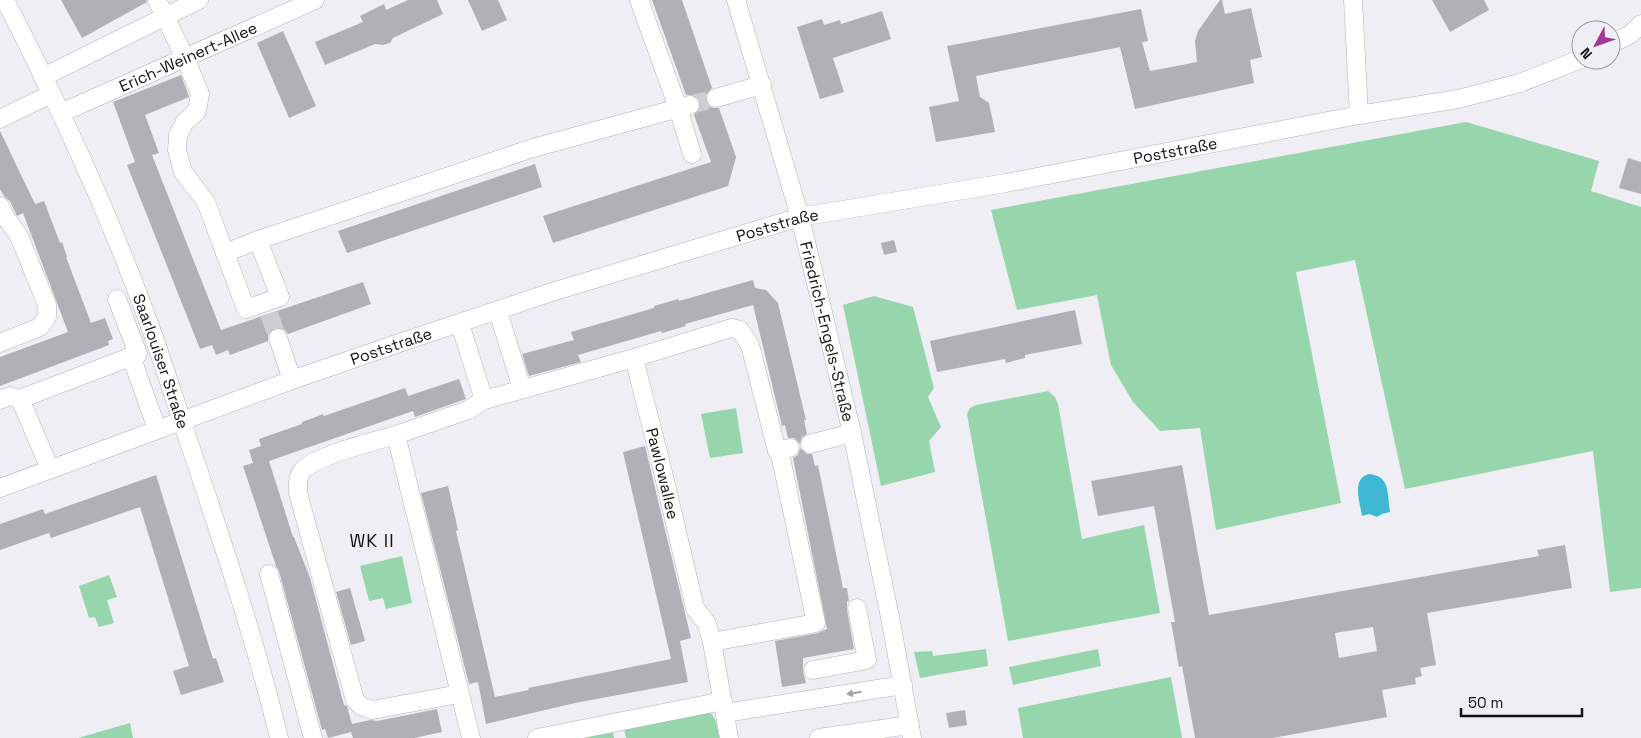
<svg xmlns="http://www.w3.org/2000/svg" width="1641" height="738" font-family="'Space Grotesk',sans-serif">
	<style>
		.green { fill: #97d6ac }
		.water { fill: #3fb9d3 }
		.building { fill: #b0b0b6; fill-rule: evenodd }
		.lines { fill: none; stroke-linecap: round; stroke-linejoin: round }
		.street-tunnel { stroke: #cdcdd2; stroke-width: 18; stroke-dasharray: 18 9; stroke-linecap: butt }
		.street-casing { stroke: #b2b1b8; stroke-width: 19 }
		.street { stroke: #fff; stroke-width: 18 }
		.oneway { fill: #a0a0a1 }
		.labels { text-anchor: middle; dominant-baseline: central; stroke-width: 5; stroke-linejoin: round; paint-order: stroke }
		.street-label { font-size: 16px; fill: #121214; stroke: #eeeef4 }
		.neighbourhood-label { font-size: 18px; letter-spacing: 1px; fill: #121214; stroke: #eeeef4 }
	</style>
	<rect width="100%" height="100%" fill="#eeeef4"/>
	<!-- green -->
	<path class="green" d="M1466,122L1599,161L1591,191L1641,207V588L1610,592L1593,451L1405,489L1355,260L1296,272L1341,503L1216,530L1200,428L1160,431L1133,402L1111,365L1097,295L1017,310L991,210Z
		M874,296L913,307L934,388L928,397L941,427L929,441L935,472L881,486L843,305Z
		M1048,391L1055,397L1058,404L1082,539L1144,525L1160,613L1008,641L967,414L970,408L976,405Z
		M736,408L743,453L710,458L701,414Z
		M402,556L412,603L386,609L383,598L369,601L360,566Z
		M109,575L117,597L107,600L114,623L99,627L95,617L89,618L79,586Z
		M986,649L988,666L920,678L914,652L932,651L933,656Z
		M1098,649L1101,666L1013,685L1009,667Z
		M1171,677L1182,738H1023L1018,708Z
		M700,712H710L715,719L720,738H626L624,729L613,731L614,738H569Z
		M130,723L133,738H78Z"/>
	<!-- water -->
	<path class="water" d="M1369,474C1391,476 1387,494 1390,512L1382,514L1377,517L1369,514L1362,516C1360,503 1351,478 1369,474Z"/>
	<!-- building -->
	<path class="building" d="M61,0H146L147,2L82,38Z
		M408,0H437L443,14L393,38L390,43L383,45L375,44L325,65L315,42L363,22L360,16L384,4L386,10Z
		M468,0H498L507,20L482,31Z
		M652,0H682L712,88L706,95V101L709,106L713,108H719L736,157L728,186L553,243L543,216L711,162L694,115L700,108V102L697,97L693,95H686Z
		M1220,0H1222L1225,14L1251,8L1262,57L1250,60L1254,83L1135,109L1120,47L976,76L980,97L989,103L995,132L936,142L929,107L959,101L947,46L1141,9L1148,41L1142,42L1150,71L1197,62L1195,41L1198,31Z
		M1432,0H1484L1489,10L1450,32Z
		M882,11L891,39L833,58L844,92L820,99L797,27L822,19L824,25L840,20L841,24Z
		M283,31L316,106L289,118L257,43Z
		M181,75L189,97L145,115L159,153L152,155L221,330L363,282L371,304L288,334L285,330L281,328H274L270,331L268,335V341L230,355L228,350L216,355L212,345L200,349L127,165L135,162L113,102Z
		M0,131L35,204L44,201L60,243L62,242L67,257H66L91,323L105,318L113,339L108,341L109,345L0,386V357L68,332L23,213L17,216L10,201L4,196L0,189Z
		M1628,158L1641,162V194L1619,188Z
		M535,164L542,187L347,253L338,231Z
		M894,240L897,252L884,255L881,243Z
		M753,280L755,288L766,290L778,303L806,420H804L807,434L802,437L800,444L794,438H788L785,425L782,426L753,305L685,324L686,326L662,333L661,331L578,355L581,362L529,376L522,354L574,340L571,332L654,308V306L678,299L679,301Z
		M1075,310L1082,344L1025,355V358L1006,363L1005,359L937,372L930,341Z
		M459,379L466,399L463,400L415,417L413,411L269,461L293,537H294L310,578L344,705L347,706L352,724L370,720L377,721L437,709L442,732L414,738H353L351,732L328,738L325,729L322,730L279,571L276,566L243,466L253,463L249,450L261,446L259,439L302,424V422L313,418L323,414L324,416L405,388L408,396Z
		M645,446L691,638L680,641L688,682L575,703L486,724L478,682L469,684L421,493L448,486L458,530L456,531L495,697L529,690L528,688L671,659L623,452Z
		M800,448L807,454H812L815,466L818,465L843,588H847L849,601H847V610L854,649L803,658V671L806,683L782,687L775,641L818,633L827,629L793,458L798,455Z
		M1182,465L1209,615L1539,556L1537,550L1565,545L1572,588L1427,613L1436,665L1420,668L1422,676L1415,678L1416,684L1382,690L1387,717L1273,738H1195L1182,666L1179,667L1171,622H1175L1154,506L1098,516L1091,481ZM1373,627L1377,651L1339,658L1335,633Z
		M156,475L213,659L216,658L224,682L181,695L173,671L189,666L140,507L51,538L49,533L0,550V524L43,509L45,514Z
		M350,588L365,641L351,645L336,592Z
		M965,710L967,725L949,728L946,713Z"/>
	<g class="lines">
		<!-- street-tunnel -->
		<path class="street-tunnel" d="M690,105L716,98
			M269,314L278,338"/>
		<!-- street casing -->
		<g class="street-casing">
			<g id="street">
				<path id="s1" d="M5,0C58,103 107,209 147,318C164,364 178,411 194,457C225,550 256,643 279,738"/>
				<path d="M157,0L185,58L200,94L197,111L185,122L178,135L177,150L183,172L206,202L246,309L280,297L258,240"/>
				<path d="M639,0L678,108L692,154"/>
				<path id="s2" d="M736,0L800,217L852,433L890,617L912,738"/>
				<path d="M1353,0L1359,115"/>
				<path d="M1611,44L1631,34L1641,24"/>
				<path d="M43,77L199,0"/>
				<path d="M716,98L762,85"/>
				<path id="s3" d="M61,113L315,0"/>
				<path d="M0,119L51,94"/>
				<path d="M0,206L6,218L19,236L47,305V317L40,327L0,343"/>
				<path d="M225,253L258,240L533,148L690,105"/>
				<path d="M498,311L522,389"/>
				<path d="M460,324L484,400"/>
				<path d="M278,338L292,380"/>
				<path d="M131,356L157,429"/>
				<path d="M634,358L725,330L732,328L740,330L750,345L777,451"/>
				<path d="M20,399L138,354L117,299"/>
				<path d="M0,400L10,396L20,399L50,469"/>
				<path d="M396,435C375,441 314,456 302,471C297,477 298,485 298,493L355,700L361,706L372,710L459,694"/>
				<path d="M810,444L852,433"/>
				<path id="s4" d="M0,488L292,380L399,343L552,292L800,217L1006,183L1359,115L1458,99L1520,83L1581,59"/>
				<path d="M269,574L313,738"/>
				<path d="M712,642L816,623L780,454L777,451L790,448"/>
				<path d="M813,670L867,660L857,608"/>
				<path d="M725,713L903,685"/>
				<path id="s5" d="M471,738L396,435L468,410L484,400L634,358L662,468L695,608L707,624L712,642L729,738"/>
				<path d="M537,738L723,701"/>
				<path d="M819,738L910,725"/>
			</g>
		</g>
		<!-- street -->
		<use href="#street" class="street"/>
	</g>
	<!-- one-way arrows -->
	<defs><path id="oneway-solid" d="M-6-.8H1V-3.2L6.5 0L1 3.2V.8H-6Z" transform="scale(1.25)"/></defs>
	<use class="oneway" href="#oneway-solid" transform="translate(854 693) rotate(171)"/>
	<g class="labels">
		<!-- street labels -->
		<g class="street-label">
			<text stroke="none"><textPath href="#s3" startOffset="139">Erich-Weinert-Allee</textPath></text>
			<text stroke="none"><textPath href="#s4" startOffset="1226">Poststraße</textPath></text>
			<text stroke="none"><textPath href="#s4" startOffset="821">Poststraße</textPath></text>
			<text stroke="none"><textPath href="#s2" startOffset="344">Friedrich-Engels-Straße</textPath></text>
			<text stroke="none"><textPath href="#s4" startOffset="416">Poststraße</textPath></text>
			<text stroke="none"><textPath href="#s1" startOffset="394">Saarlouiser Straße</textPath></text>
			<text stroke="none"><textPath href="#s5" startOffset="682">Pawlowallee</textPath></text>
		</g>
		<!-- neighbourhood labels -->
		<g class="neighbourhood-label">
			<text x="372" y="540">WK II</text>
		</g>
	</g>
	<!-- north arrow -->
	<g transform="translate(1596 45) rotate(229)"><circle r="24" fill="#eeeef4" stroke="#96969a"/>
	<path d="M0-4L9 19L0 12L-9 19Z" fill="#a43797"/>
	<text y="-8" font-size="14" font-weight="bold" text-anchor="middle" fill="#121214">N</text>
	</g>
	<!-- scale -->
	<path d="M1461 708v8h121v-8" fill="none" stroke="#121214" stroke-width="2.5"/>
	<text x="1468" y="708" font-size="15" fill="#121214" stroke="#eeeef4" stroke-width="4" paint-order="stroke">50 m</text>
</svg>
